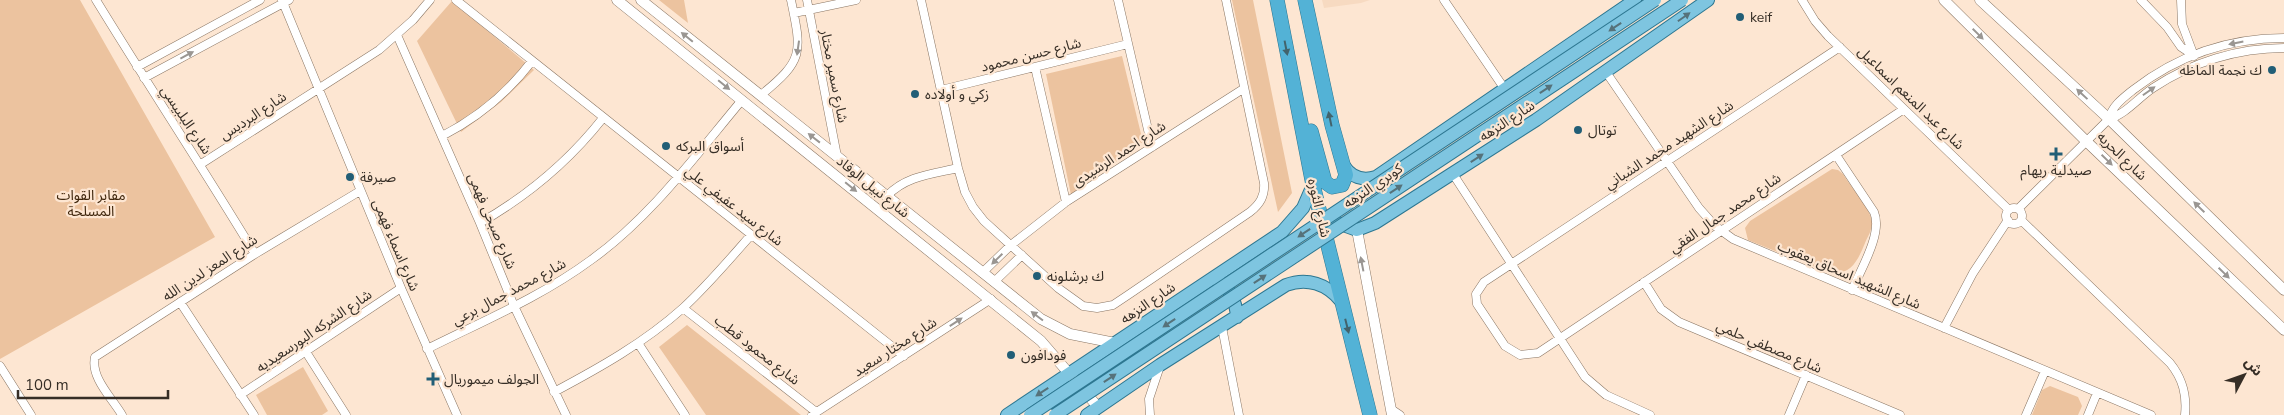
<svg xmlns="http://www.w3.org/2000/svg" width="2284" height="415" font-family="'Nunito Sans','Noto Sans Arabic',sans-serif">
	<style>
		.built { fill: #f7dac1 }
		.green { fill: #ecc39f }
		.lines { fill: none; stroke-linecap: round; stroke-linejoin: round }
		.minor-casing { stroke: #8a7664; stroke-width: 9 }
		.tertiary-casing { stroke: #8a7664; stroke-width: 11 }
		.primary-casing { stroke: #2d7791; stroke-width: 14 }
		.trunk-casing { stroke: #2d7791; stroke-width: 15 }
		.minor { stroke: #fff; stroke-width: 8 }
		.tertiary { stroke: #fff; stroke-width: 10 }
		.primary { stroke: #7ec5e0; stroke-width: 12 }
		.trunk { stroke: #53b2d6; stroke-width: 14 }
		.primary-bridge-casing { stroke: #2d7791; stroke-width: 14; stroke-linecap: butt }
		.primary-bridge { stroke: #7ec5e0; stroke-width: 12 }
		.oneway { fill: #56727a }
		.oneway2 { fill: #9a9692 }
		.oneway3 { fill: #42636c }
		.poi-dot { fill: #225e76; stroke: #fde6d2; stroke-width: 2 }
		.labels { text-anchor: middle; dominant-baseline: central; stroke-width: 4.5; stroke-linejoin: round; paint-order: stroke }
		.poi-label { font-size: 14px; fill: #362e26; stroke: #fde6d2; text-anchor: start }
		.street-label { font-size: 14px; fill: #362e26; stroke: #fde6d2 }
		.park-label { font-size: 14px; fill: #3f260c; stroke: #fde6d2 }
	</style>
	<rect width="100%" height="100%" fill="#fde6d2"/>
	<!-- built -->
	<path class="built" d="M1322,0H1370L1361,3L1324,8Z"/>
	<!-- green -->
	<path class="green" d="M0,0H80L215,237L0,359Z
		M659,0H684L688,23Z
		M1232,0H1253L1292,193L1278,212Z
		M452,1L534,70L501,102L461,132L417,41Z
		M1122,56L1143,142L1071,195L1046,74Z
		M1832,169L1838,170L1843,174C1850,186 1870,208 1872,221C1873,229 1868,236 1865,243C1858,260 1851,276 1830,273L1748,240L1745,228L1750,221Z
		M687,325L801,415H706L659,347Z
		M303,367L328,411L322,415H267L256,395Z
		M2050,386L2078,397L2082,406L2078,415H2032L2042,390Z"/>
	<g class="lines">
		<!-- minor casing -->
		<g class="minor-casing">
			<path id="minor" d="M96,0C148,85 203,168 255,254
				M282,0L401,288L457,415
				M456,0L904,356
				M807,0L837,156
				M921,0L958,168L965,192L973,207L984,221L1058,288L1083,306L1097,308L1113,305L1128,295L1250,212C1260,204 1265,196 1264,183L1226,0
				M1118,0L1152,147
				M1444,0L1504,88
				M1802,0L1815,21L1828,36L2009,210
				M2141,0L2167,27L2181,47L2193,55
				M2181,0L2182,24L2194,56
				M794,13L856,0
				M397,35L480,223L514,306L566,415
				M1840,47L1484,282L1476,294L1477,304L1505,346L1520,355L1538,353L1904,109
				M137,67L260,0
				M1035,67L1066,202
				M1606,72L1699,208L1715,226L1733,239L2151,415
				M144,78L289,0
				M941,90L1128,44
				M761,95C804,60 802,53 791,0
				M2109,119C2112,106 2123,98 2133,90C2177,56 2229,38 2284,38
				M442,136C479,117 507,94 532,61
				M1836,155L1874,212C1883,233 1861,269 1852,290
				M201,164L379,50L413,20L430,0
				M1453,174L1585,377L1606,395L1650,415
				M887,196C906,176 932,174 958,168
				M2006 216a8 8 0 1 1 16 0a8 8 0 1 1-16 0Z
				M2018,209L2109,119C2126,114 2138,98 2153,88C2192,62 2238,48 2284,48
				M2021,220L2170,363C2183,379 2187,395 2185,415
				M480,223C529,195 569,161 603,118
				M982,273L1011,245L1066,202L1243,89
				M994,282L1022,255
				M1644,282L1661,309L1679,322L1900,415
				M180,302L254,415
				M683,308L816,412
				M1222,327L1239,415
				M1944,328L1973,273L2008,220
				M638,343L685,415
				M427,349C483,321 541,297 591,260C651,217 695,156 742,100
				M306,352L346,415
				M0,366L31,415
				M554,392C599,368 644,343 683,308C707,286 729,260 751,235
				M240,395L401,288
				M1391,409L1400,415
				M122,415C112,398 90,377 95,357L255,254L360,191
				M812,415L991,299
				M1150,415L1149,399L1160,366
				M1789,415L1806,375
				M2026,415L2045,371
				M2088,415L2097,393"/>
		</g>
		<!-- tertiary casing -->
		<g class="tertiary-casing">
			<path id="tertiary" d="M617,0L1041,341L1098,407
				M641,0L1041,319L1070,334L1115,343
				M1944,0L2086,141L2284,330
				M1980,0L2109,119L2284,290
				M1357,230L1392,415"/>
		</g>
		<!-- primary casing -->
		<g class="primary-casing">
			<path id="primary" d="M1344,166C1351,177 1363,181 1376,177L1635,0
				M1335,222L1357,230L1375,223L1536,120L1708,0
				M1216,279C1230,288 1236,301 1237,317
				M1007,415L1282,232L1303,208L1313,185
				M1087,415L1160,365L1286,285C1307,277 1327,284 1341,301"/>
		</g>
		<!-- trunk casing -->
		<g class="trunk-casing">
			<path id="trunk" d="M1277,0L1313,185L1370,415
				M1305,0L1332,125L1346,175L1342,185L1332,187L1325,182L1311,131"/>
		</g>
		<!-- minor -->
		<use href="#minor" class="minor"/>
		<!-- tertiary -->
		<use href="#tertiary" class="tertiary"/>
		<!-- primary -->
		<use href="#primary" class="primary"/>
		<!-- trunk -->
		<use href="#trunk" class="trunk"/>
		<!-- primary-bridge casing -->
		<g class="primary-bridge-casing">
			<path id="primary-bridge" d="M1030,415L1655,0
				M1055,415L1682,0"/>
		</g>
		<!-- primary-bridge -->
		<use href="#primary-bridge" class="primary-bridge"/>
	</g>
	<!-- one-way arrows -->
	<defs><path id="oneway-solid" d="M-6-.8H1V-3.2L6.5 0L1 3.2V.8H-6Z" transform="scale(1.25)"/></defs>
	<g class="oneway">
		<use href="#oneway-solid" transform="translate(1684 17) rotate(-35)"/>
		<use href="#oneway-solid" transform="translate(1615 27) rotate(146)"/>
		<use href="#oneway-solid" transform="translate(1546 89) rotate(-34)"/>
		<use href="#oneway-solid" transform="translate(1477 158) rotate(-33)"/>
		<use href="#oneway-solid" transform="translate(1396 189) rotate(-34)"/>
		<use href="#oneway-solid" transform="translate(1304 233) rotate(146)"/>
		<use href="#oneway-solid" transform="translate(1260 279) rotate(-34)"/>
		<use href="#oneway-solid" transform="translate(1169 323) rotate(146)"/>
		<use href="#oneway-solid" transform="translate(1110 378) rotate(-34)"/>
		<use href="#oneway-solid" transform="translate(1042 392) rotate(147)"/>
	</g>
	<g class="oneway2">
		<use href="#oneway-solid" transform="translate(1978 34) rotate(45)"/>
		<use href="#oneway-solid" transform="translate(687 37) rotate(-141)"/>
		<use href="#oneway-solid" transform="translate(2236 43) rotate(169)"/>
		<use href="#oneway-solid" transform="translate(798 48) rotate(98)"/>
		<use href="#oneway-solid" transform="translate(187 55) rotate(-28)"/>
		<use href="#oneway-solid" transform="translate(724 85) rotate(39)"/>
		<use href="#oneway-solid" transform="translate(2149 91) rotate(-35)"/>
		<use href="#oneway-solid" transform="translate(2082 94) rotate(-137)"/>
		<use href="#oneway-solid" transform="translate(814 138) rotate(-142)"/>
		<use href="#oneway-solid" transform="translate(2107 160) rotate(44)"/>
		<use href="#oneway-solid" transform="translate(851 187) rotate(39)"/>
		<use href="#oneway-solid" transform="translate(2199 207) rotate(-136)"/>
		<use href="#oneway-solid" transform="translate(997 259) rotate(136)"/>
		<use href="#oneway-solid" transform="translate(1362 264) rotate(-101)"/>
		<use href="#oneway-solid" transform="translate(2224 273) rotate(44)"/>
		<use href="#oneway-solid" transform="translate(1037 316) rotate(-143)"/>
		<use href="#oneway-solid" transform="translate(956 322) rotate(-33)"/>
	</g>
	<g class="oneway3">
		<use href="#oneway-solid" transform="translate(1286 48) rotate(79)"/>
		<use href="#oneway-solid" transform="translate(1330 119) rotate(-102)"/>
		<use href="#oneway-solid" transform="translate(1347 326) rotate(76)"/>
	</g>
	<!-- markers -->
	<g class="poi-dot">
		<circle cx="1740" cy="17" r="5"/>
		<circle cx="2272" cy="70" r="5"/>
		<circle cx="915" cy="94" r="5"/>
		<circle cx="1578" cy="130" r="5"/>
		<circle cx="666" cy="146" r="5"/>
		<path d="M2053.5 146.5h5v5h5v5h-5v5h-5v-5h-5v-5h5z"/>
		<circle cx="350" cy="177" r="5"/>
		<circle cx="1037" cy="276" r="5"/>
		<circle cx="1011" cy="355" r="5"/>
		<path d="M430.5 371.5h5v5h5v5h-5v5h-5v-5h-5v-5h5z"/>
	</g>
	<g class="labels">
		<!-- poi labels -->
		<g class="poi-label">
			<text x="1750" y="17">keif</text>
			<text x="2262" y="70" text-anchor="end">ك نجمة الماظه</text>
			<text x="925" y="94">زكي و أولاده</text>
			<text x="1588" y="130">توتال</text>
			<text x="676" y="146">أسواق البركه</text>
			<text x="2056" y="170" text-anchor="middle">صيدلية ريهام</text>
			<text x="360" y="177">صيرفة</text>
			<text x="1047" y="276">ك برشلونه</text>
			<text x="1021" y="355">فودافون</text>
			<text x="444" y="379">الجولف ميموريال</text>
		</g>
		<!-- street labels -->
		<g class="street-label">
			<text transform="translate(1031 55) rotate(-14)">شارع حسن محمود</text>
			<text transform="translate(834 76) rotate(79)">شارع سمير مختار</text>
			<text transform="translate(1911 98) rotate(44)">شارع عبد المنعم اسماعيل</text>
			<text transform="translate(253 116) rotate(-33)">شارع البرديس</text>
			<text transform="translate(186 120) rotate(56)">شارع البلبيسي</text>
			<text transform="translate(1507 121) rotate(-33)">شارع النزهه</text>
			<text transform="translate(1669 145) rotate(-33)">شارع الشهيد محمد الشباني</text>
			<text transform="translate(1119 154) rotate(-33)">شارع احمد الرشيدى</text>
			<text transform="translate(2122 156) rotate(44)">شارع الحريه</text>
			<text transform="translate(1373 186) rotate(-34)">كوبري النزهه</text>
			<text transform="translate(873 187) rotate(39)">شارع نبيل الوقاد</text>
			<text transform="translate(734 206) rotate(38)">شارع سيد عفيفي علي</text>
			<text transform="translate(1319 208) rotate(77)">شارع الثوره</text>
			<text transform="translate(1725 213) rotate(-34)">شارع محمد جمال الفقي</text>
			<text transform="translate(492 221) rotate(67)">شارع صبحى فهمى</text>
			<text transform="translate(396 245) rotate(67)">شارع اسماء فهمى</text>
			<text transform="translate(210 268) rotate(-33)">شارع المعز لدين الله</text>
			<text transform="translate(1849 275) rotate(23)">شارع الشهيد اسحاق يعقوب</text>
			<text transform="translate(509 292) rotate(-28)">شارع محمد جمال برعي</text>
			<text transform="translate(1148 303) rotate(-34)">شارع النزهه</text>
			<text transform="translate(314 331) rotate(-34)">شارع الشركه البورسعيديه</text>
			<text transform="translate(895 347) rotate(-33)">شارع مختار سعيد</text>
			<text transform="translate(1769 347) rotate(23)">شارع مصطفي حلمي</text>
			<text transform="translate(757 350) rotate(38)">شارع محمود قطب</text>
		</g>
		<!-- park labels -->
		<g class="park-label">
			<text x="91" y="195">مقابر القوات<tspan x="91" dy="16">المسلحة</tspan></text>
		</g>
	</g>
	<!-- north arrow -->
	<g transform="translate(2244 375) rotate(49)" stroke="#fde6d2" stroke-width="4" paint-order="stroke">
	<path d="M0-4L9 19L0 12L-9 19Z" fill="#362e26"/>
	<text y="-8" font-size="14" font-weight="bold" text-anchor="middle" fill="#362e26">ش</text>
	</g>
	<!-- scale -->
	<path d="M18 390v8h150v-8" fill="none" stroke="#362e26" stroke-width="2.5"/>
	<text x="25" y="390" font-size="15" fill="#362e26" stroke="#fde6d2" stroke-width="4" paint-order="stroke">100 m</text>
</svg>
